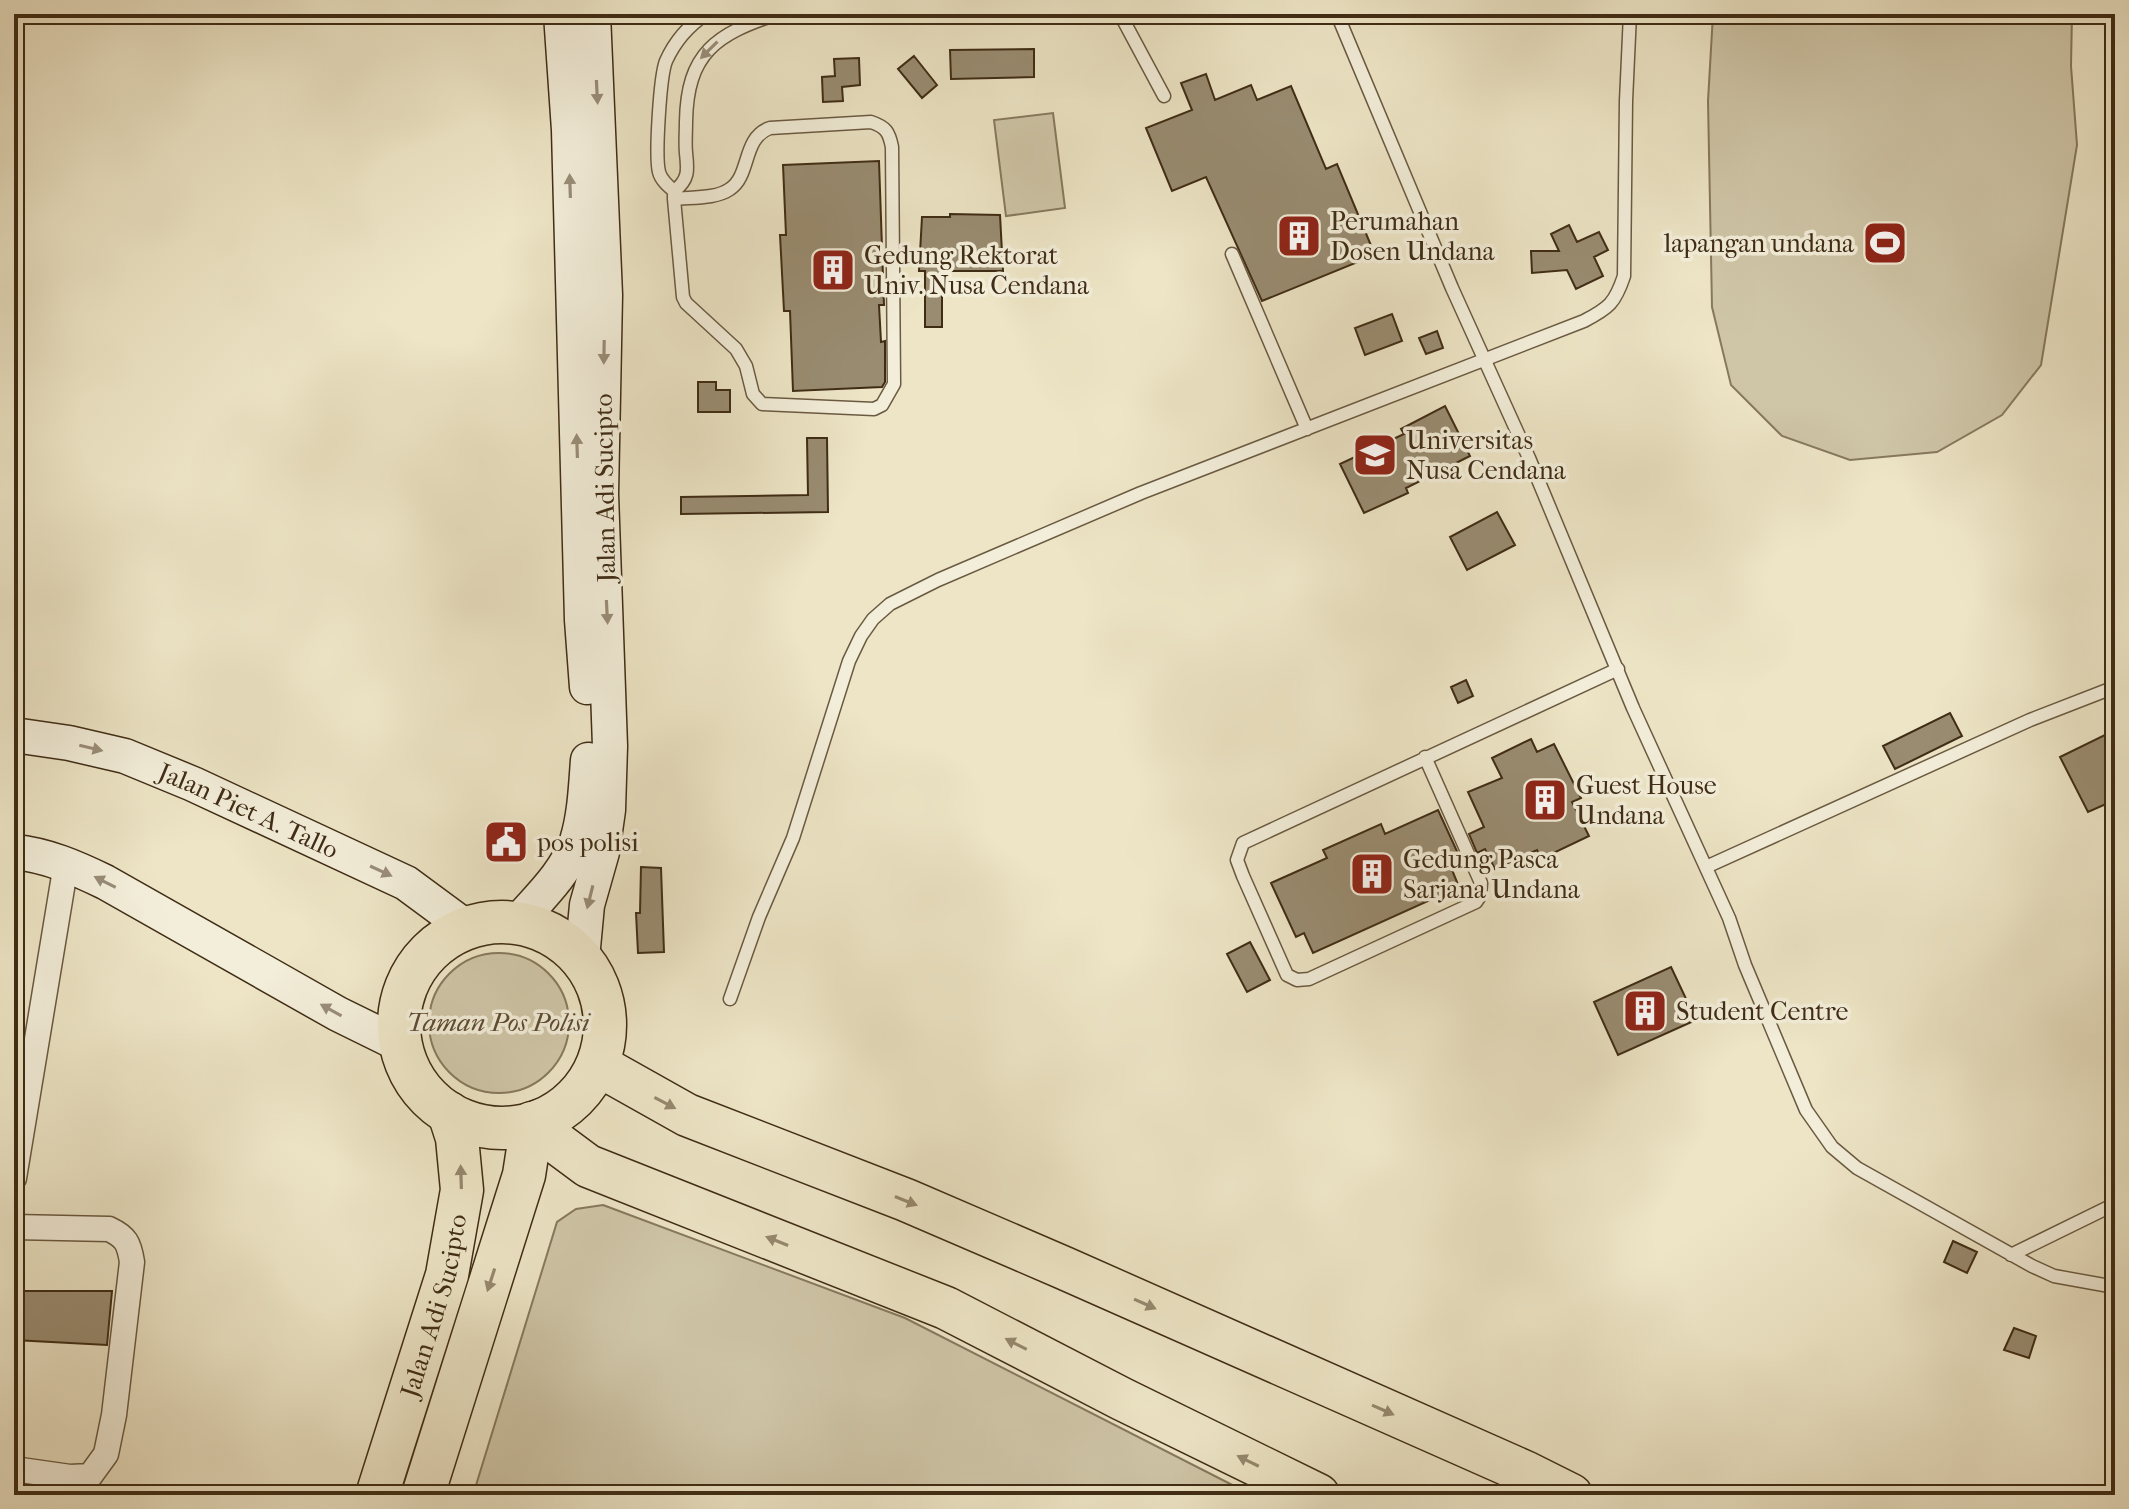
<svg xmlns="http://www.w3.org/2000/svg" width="2129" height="1509" font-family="'IM FELL French Canon',serif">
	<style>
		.green { fill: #cfc6a8; stroke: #87795e; stroke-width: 2 }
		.building { fill: #998c71; stroke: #3f2c15; stroke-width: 2 }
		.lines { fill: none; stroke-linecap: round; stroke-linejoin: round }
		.lane-casing { stroke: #6a5a41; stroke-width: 15 }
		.street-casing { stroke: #6a5a41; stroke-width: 27 }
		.secondary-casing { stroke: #3f2c15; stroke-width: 37 }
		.highway-casing { stroke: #3f2c15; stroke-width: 45 }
		.lane { stroke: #f3eeda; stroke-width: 12 }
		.street { stroke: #f3eeda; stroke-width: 24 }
		.secondary { stroke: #f3eeda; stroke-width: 34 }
		.highway { stroke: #ede5c6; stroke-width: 42 }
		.oneway { fill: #998d78 }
		.oneway2 { fill: #96886e }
		.labels { text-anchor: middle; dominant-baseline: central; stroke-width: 7; stroke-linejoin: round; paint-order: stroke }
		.poi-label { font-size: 26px; fill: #3f2c15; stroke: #f3eeda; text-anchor: start }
		.street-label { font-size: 26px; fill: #3f2c15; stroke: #f3eeda }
		.park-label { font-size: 26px; font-style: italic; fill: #5c4b32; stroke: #f3eeda }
	</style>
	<rect width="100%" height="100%" fill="#ede5c6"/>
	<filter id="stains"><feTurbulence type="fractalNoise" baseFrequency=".0025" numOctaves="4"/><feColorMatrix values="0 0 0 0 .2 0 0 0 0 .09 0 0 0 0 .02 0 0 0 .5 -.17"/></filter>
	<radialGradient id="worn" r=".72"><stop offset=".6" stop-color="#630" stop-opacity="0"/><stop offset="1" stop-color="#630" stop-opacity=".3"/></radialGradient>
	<!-- green -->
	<path class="green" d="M1713,14H2072L2071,66L2077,145L2041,365L2002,415L1937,452L1850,460L1782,436L1731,385L1712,307L1708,101Z
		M1053,113L1065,208L1006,216L994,120Z
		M429 1023a70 70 0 1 1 140 0a70 70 0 1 1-140 0Z
		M603,1205L905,1318L1252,1495H473L557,1222L576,1209Z"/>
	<!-- building -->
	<path class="building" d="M1034,49V77L951,79L950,50Z
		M914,56L937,85L922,98L898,69Z
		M859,58L860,85L842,87L843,101L823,102L822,77L835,76L834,59Z
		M1206,74L1215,100L1251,85L1257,100L1291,86L1326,169L1337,164L1375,255L1262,301L1206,177L1172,191L1146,128L1192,110L1181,83Z
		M879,161L884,305H879L881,342L885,341V382L882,387L793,391L790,311H784L780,235H786L783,165Z
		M950,214L1000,215L1003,271H942V327H925V271H919L922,217H950Z
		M1569,225L1577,242L1599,232L1608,250L1594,257L1603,276L1576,289L1567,270L1532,273L1531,251H1559L1551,234Z
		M1392,314L1402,341L1365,355L1355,328Z
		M1437,331L1443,348L1426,354L1419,338Z
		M698,382H716V390H730V412H698Z
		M1445,406L1470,456L1406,488L1408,493L1364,513L1340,464L1404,434L1401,429Z
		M807,438H827L828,512L681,514V497L808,495Z
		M1497,512L1515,545L1467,570L1450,537Z
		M1466,680L1473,696L1458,703L1451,687Z
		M1950,713L1962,736L1895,769L1883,746Z
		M2115,730V800L2088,812L2060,757Z
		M1531,739L1537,752L1554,744L1581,798L1572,802L1589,836L1541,859L1537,850L1495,869L1485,849L1477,853L1469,834L1484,827L1468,792L1502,778L1492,758Z
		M1438,810L1461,860L1450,865L1459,887L1313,953L1304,933L1296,937L1271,883L1327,858L1323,850L1381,824L1385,834Z
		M641,867L661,868L664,952L638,953L636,913H640Z
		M1250,942L1270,980L1247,992L1227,954Z
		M1671,967L1696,1020L1618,1055L1594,1002Z
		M1953,1241L1977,1252L1967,1273L1944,1262Z
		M14,1291H112L107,1345L14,1340Z
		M2014,1328L2036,1336L2029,1358L2004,1350Z"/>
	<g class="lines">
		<!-- lane casing -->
		<g class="lane-casing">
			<path id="lane" d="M706,14C688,26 675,41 666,61C660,76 655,156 659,172C661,180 668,186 674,191C689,180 688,170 686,153C685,143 686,132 686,122C687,53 716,34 777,14
				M1060,14H1072
				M1120,14L1164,96
				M1337,14L1452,288L1529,458L1633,708L1729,918L1745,965L1806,1110L1832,1147L1857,1168L2032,1266L2054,1276L2115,1287
				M674,191V199L683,297L686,303L736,349L746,366L753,394L762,404L874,409L882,405L894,384L892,147C889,132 886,127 871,122L770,128C742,138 751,175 730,189C716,199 691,197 674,199
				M1232,254L1307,429
				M1425,757L1481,883L1480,896L1476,902L1309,979L1297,980L1287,975L1243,876L1237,860L1243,843L1618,669
				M1706,867L2030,720L2115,687
				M730,999L759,917L793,838L849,661L861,636L873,619L890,604L938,580L1141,493L1584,321C1609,308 1615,303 1624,276L1626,101L1630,14
				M2011,1255L2115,1204"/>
		</g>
		<!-- street casing -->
		<g class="street-casing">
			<path id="street" d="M14,1178L66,864
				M14,1227L109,1229C126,1237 129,1243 132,1262L114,1415L106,1454L90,1476L70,1477L14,1469"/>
		</g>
		<!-- secondary casing -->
		<g class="secondary-casing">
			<g id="secondary">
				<path d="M561,14L569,130L582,620L587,687"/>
				<path id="s1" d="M14,735L69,743L125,756L193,784L406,883L467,928"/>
				<path d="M14,852C47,855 76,868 105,882L338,1014L401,1045"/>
				<path d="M517,923C538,899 567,872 577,841C585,815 586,787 588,760"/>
				<path d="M582,958L587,905L602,852L608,810L610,746L601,494L605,295L593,14"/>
			</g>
		</g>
		<!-- highway casing -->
		<g class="highway-casing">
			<g id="highway">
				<circle cx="502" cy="1025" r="103"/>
				<path d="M598,1065L687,1115L906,1200L1064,1268L1527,1473L1571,1495"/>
				<path d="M539,1121L557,1143L588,1166L946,1308L1122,1399L1318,1495"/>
				<path id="s2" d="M377,1495L447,1275L462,1190L457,1138L449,1113"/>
				<path d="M423,1495L524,1175L532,1123"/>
			</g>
		</g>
		<!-- lane -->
		<use href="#lane" class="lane"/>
		<!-- street -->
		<use href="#street" class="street"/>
		<!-- secondary -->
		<use href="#secondary" class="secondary"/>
		<!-- highway -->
		<use href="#highway" class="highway"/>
	</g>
	<!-- one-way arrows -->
	<defs><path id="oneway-solid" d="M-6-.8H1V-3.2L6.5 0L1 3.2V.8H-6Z" transform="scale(2)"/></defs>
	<g class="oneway">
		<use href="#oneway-solid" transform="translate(709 50) rotate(135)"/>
		<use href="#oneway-solid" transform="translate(597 92) rotate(87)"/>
		<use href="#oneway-solid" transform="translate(570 186) rotate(-92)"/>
		<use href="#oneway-solid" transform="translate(604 352) rotate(91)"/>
		<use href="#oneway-solid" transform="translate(577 446) rotate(-92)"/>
		<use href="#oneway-solid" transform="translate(607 612) rotate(87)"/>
		<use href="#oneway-solid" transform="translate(91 748) rotate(13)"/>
		<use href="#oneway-solid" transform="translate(381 871) rotate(25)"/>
		<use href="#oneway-solid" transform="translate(105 882) rotate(-153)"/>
		<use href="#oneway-solid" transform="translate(590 897) rotate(104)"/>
		<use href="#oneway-solid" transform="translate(331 1010) rotate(-151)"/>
	</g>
	<g class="oneway2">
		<use href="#oneway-solid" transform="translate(665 1103) rotate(28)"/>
		<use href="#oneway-solid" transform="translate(461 1177) rotate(-92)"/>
		<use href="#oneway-solid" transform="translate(906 1201) rotate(22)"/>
		<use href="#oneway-solid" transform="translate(777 1241) rotate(-158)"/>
		<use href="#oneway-solid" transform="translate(491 1280) rotate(108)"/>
		<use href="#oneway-solid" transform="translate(1145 1304) rotate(24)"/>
		<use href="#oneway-solid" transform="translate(1016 1344) rotate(-153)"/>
		<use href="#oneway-solid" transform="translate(1383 1410) rotate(24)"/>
		<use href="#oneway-solid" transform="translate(1248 1461) rotate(-154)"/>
	</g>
	<!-- icons -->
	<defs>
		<g id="building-square" transform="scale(2.3)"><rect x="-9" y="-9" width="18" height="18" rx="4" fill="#8f2418" stroke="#f3eeda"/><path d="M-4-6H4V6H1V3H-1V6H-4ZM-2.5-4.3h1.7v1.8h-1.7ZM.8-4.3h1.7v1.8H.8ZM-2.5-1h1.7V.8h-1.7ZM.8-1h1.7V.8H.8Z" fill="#fff"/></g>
		<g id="stadium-square" transform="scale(2.3)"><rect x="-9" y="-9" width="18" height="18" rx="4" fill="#8f2418" stroke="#f3eeda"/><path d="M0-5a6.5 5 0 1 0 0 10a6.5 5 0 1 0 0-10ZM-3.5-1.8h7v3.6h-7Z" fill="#fff"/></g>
		<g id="university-square" transform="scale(2.3)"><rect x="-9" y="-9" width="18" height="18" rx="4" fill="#8f2418" stroke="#f3eeda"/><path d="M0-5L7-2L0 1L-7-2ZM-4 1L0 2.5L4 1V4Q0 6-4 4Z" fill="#fff"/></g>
		<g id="civic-square" transform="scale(2.3)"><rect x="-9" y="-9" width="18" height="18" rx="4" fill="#8f2418" stroke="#f3eeda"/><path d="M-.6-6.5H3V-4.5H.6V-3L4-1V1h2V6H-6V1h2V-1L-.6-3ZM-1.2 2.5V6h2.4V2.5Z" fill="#fff"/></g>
	</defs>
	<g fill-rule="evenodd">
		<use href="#building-square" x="1299" y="236"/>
		<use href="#stadium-square" x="1885" y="243"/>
		<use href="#building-square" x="833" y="270"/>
		<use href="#university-square" x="1375" y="455"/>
		<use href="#building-square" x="1545" y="800"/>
		<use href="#civic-square" x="506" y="842"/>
		<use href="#building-square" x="1372" y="874"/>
		<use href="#building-square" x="1645" y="1011"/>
	</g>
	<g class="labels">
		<!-- poi labels -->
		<g class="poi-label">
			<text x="1330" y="221">Perumahan<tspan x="1330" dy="30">Dosen Undana</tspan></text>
			<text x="1854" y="243" text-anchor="end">lapangan undana</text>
			<text x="864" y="255">Gedung Rektorat<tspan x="864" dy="30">Univ. Nusa Cendana</tspan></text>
			<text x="1406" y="440">Universitas<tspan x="1406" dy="30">Nusa Cendana</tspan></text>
			<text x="1576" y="785">Guest House<tspan x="1576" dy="30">Undana</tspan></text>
			<text x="537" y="842">pos polisi</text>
			<text x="1403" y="859">Gedung Pasca<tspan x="1403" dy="30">Sarjana Undana</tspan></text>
			<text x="1676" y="1011">Student Centre</text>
		</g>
		<!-- street labels -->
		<g class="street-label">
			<text transform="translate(605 488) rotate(-91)">Jalan Adi Sucipto</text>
			<text stroke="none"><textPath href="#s1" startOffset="248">Jalan Piet A. Tallo</textPath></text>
			<text stroke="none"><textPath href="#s2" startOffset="198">Jalan Adi Sucipto</textPath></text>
		</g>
		<!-- park labels -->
		<g class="park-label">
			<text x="498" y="1022">Taman Pos Polisi</text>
		</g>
	</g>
	<!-- margin -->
	<rect width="2129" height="1509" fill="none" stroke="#ede5c6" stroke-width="48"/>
	<rect x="16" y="16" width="2097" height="1477" fill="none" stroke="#3f2c15" stroke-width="4"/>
	<rect x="24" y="24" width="2081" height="1461" fill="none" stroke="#3f2c15" stroke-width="2"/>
	<rect width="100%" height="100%" filter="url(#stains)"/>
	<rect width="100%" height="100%" fill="url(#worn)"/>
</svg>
